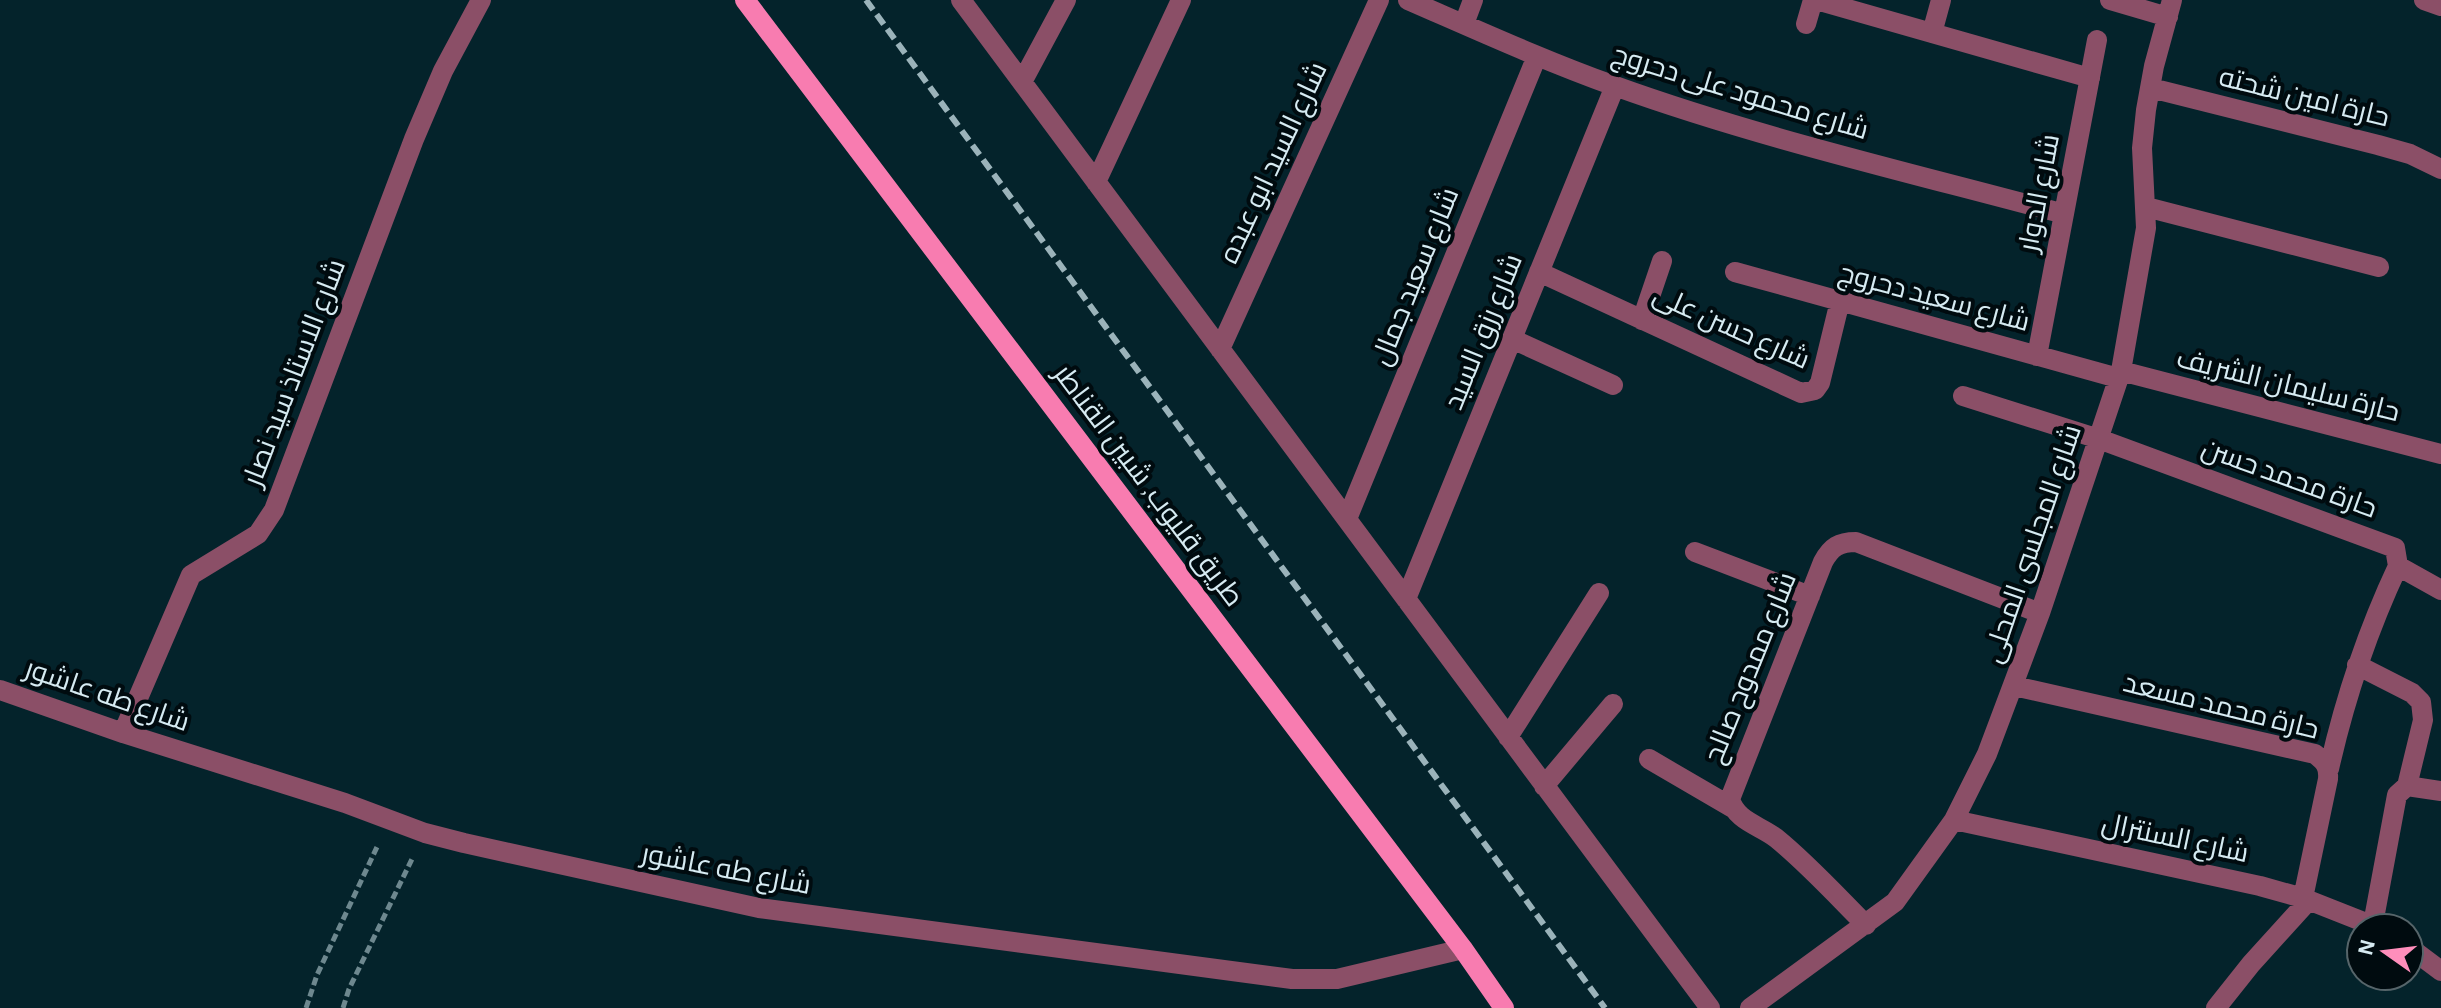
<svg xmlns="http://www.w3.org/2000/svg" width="2441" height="1008" font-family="'Alegreya Sans',Cairo,sans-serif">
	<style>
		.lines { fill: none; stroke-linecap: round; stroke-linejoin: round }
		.path { stroke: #6e888f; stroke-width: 5; stroke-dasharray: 8 4; stroke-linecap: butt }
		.minor { stroke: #8b4f67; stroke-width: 20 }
		.major { stroke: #f87cb0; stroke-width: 20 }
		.rail { stroke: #9bb3ba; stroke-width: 6; stroke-dasharray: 12 6; stroke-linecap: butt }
		.labels { text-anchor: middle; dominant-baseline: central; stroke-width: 8; stroke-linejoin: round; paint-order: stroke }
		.street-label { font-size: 28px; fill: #d6ebf2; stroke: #000b0f }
	</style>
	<rect width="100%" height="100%" fill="#04232b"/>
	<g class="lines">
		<!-- path -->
		<path class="path" d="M306,1008L317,975L377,847
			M343,1008L349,989L412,859"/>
		<!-- minor -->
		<path class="minor" d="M961,0L1710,1008
			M1408,0C1477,30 1545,61 1615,86C1759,138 1916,174 2064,214
			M1816,0L2090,78
			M2110,0L2168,17
			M2424,0L2441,6
			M1464,24L1473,0
			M1806,24L1813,0
			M1932,33L1941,0
			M1022,82L1066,0
			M2151,88L2378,145L2410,154L2441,169
			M1096,182L1181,0
			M2146,207L2379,267
			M1539,272L1801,393L1815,390L1820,383L1840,301
			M1735,272L2118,378
			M1642,320L1662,261
			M1512,339L1613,385
			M1220,349L1379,0
			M2037,356L2097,40
			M2121,371L2441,454
			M1963,396L2099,439L2395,548L2398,566L2441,590
			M1347,519L1537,56
			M1695,552L1810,596
			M1406,599L1615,86
			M2357,665L2412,693L2421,702L2423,720L2407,786
			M2014,686L2315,754C2325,762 2329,766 2328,779L2303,898
			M0,690L123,733L345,803L425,833L464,843L759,908L1292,979H1337L1463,949
			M123,733L191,575L258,534L274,510L414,139L443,71L481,0
			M1508,737L1599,593
			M1649,759L1733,808
			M2329,769C2345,698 2367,632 2398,566
			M1544,786L1613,704
			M1954,820L2260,886L2303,898L2379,928
			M2373,924L2397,795L2407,786L2441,791
			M1866,925C1837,896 1808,864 1776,838C1759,825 1736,821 1730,799L1823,562C1831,547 1839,542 1856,542L2040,613
			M2409,947L2441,971
			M1750,1008L1895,902L1954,820L1987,754L2040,613L2121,371L2146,228L2142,148L2146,110L2154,66L2172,0
			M2216,1008L2251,964L2309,900"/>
		<!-- major -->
		<path class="major" d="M745,0L1463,949L1504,1008"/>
		<!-- rail -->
		<path class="rail" d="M866,0L1605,1008"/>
	</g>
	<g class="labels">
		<!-- street labels -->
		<g class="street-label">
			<text transform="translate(1740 93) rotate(17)">شارع محمود على دحروج</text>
			<text transform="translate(2304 98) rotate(14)">حارة امين شحته</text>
			<text transform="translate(1274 163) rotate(-65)">شارع السيد ابو عبده</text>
			<text transform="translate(2040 193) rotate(-79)">شارع الدوار</text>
			<text transform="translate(1416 277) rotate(-68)">شارع سعيد جمال</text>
			<text transform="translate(1934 298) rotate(15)">شارع سعيد دحروج</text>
			<text transform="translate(1731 328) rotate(24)">شارع حسن على</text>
			<text transform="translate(1484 332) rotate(-68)">شارع رزق السيد</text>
			<text transform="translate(295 373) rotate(-69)">شارع الاستاذ سيد نصار</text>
			<text transform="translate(2288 386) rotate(14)">حارة سليمان الشريف</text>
			<text transform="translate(2289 479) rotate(20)">حارة محمد حسن</text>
			<text transform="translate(1148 486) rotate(53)">طريق قليوب, شبين القناطر</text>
			<text transform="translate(2033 544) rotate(-71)">شارع المجلسى المحلى</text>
			<text transform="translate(1751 668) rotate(-68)">شارع ممدوح صالح</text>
			<text transform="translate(107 696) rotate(19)">شارع طه عاشور</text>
			<text transform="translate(2221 707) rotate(14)">حارة محمد مسعد</text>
			<text transform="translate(2175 839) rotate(12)">شارع السنترال</text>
			<text transform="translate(726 870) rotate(11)">شارع طه عاشور</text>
		</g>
	</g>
	<!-- north arrow -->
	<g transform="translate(2385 952) rotate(284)"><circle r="38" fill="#000b0f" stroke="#56656a" stroke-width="2"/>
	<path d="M0-6L14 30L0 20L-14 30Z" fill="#fe8ebb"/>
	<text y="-12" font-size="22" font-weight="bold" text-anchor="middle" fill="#d6ebf2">N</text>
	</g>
</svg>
